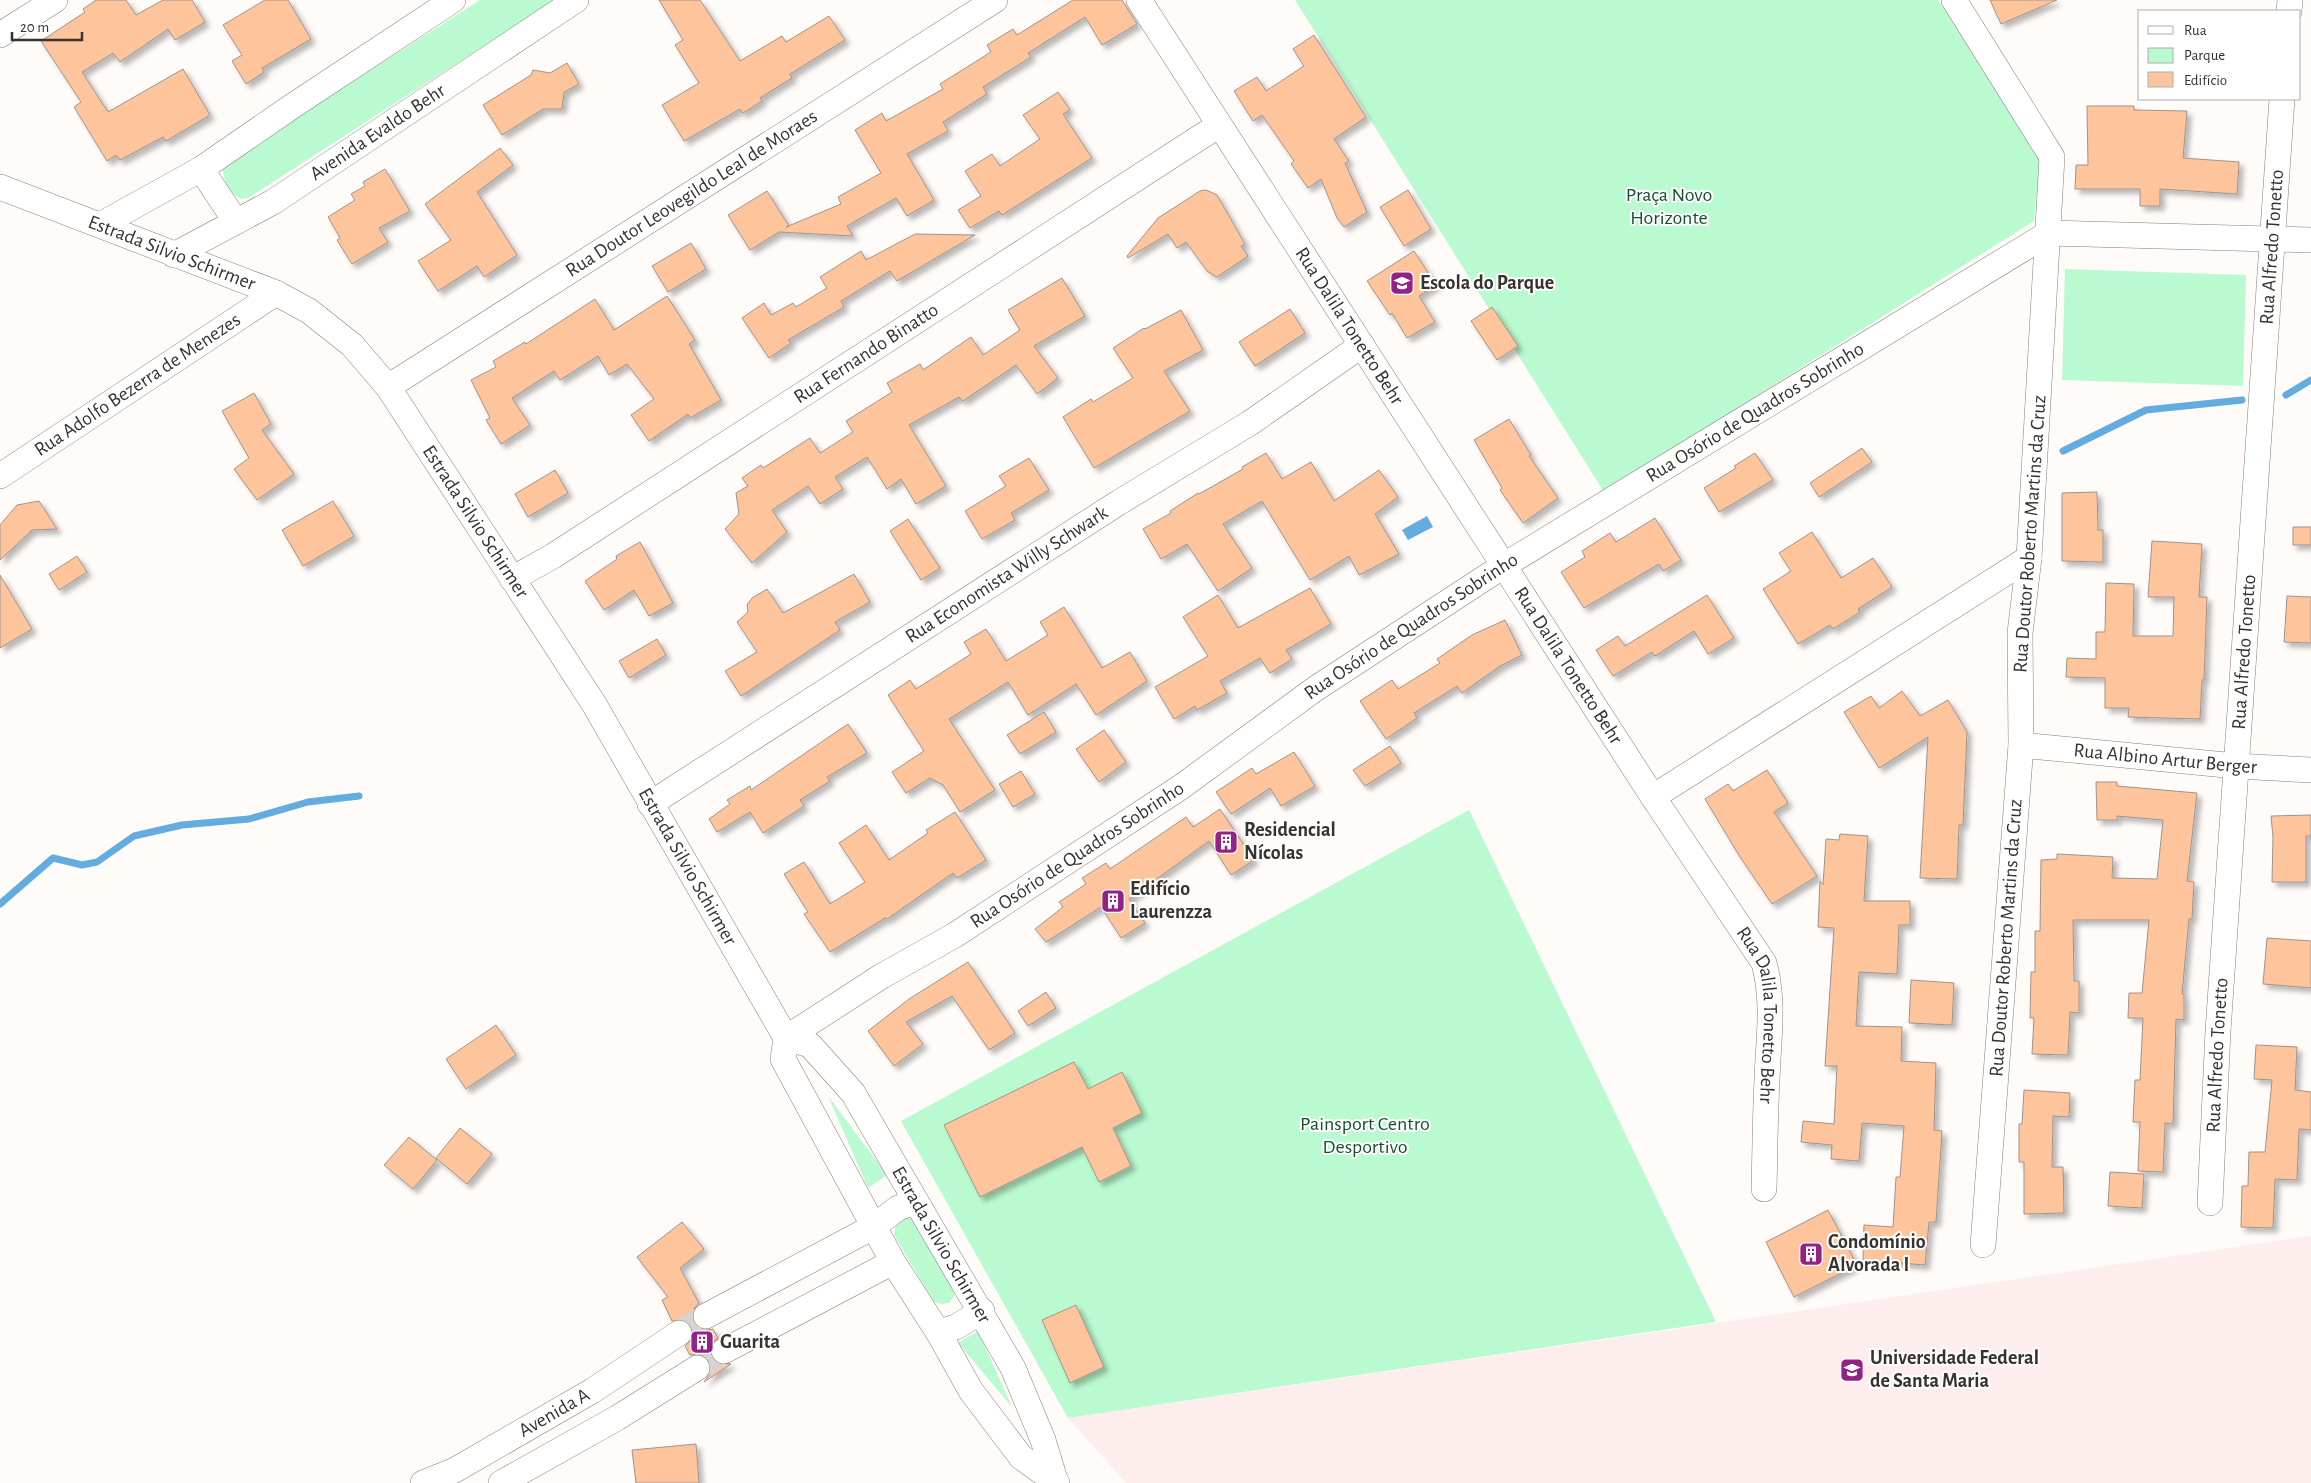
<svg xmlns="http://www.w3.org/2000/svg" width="2311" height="1483" font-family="'Alegreya Sans',sans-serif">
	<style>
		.education { fill: #fdeded }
		.green { fill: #bafad0 }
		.water { fill: #62acdf }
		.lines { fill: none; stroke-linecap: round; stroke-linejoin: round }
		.stream { stroke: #62acdf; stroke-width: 7 }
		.building { fill: #fec59d; stroke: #a0938a; filter: url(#shadow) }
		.minor-tunnel { stroke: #d6d3d1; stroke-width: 25; stroke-dasharray: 25 12; stroke-linecap: butt }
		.minor-casing { stroke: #8b7d75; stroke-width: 26 }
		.minor { stroke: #fff; stroke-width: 25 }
		.labels { text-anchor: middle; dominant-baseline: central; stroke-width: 4; stroke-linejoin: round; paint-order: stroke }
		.street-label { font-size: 20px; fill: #38322f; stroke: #fff }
		.park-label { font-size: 20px; fill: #154f30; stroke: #fff }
		.poi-label { font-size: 20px; font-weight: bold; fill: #38322f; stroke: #fff; text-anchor: start }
	</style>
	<defs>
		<filter id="shadow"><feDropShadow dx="4.5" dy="4.5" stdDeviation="2.5" flood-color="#0004"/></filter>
	</defs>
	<rect width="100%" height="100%" fill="#fefbf9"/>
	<!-- education -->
	<path class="education" d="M2311,1236V1483H1126L1068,1418Z"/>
	<!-- green -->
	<path class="green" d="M480,0H555L248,198L241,199C227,191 224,181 222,165Z
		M1295,0H1938L2040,161L2034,221L1604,492Z
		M2065,269L2246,275L2243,386L2062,380Z
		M1469,810L1716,1322L1068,1418L901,1121Z
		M828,1096L887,1175L868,1188Z
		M908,1217L916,1222L955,1287L954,1296L949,1303L942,1304L934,1302L894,1235C895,1224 898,1220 908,1217Z
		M978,1331L1012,1407L958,1343Z"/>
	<!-- water -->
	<path class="water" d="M1427,516L1433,527L1408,540L1402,530Z"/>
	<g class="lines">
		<!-- stream -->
		<path class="stream" d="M2286,395L2311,380
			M2063,451L2146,410L2242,400
			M0,904L53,858L82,865L97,862L134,836L182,825L249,819L308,802L359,796"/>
	</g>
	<!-- building -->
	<path class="building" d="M96,0H126L136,15L163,0H192L205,22L175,40L168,29L120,62L113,53L82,72L108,112L183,69L210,115L166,141L163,137L120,160L116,155L107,161L74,107L81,102L41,41L85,12L83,9Z
		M265,0H288L311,39L262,68L264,72L246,84L232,61L242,55L223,25Z
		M659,0H700L740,61L782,36L786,42L829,16L845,40L790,74L792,78L760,98L762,101L743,113L740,109L684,141L662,105L699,83L675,45L683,40Z
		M1073,0H1122L1137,24L1102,45L1085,17L1028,53L1031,57L983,87L987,94L943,122L948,131L907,154L934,200L907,216L896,198L847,226L853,236L779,232L750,250L728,215L767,191L789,226L786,227L841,204L838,197L881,173L855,130L882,113L886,121L943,89L940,84L991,52L987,45L1013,29L1017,35Z
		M1990,0H2057L2001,24Z
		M1314,35L1366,117L1334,139L1349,161L1345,163L1367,212L1344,227L1337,218L1321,179L1308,188L1291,164L1294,161L1262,115L1253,121L1234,91L1257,77L1266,91L1304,66L1293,49Z
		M567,63L579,84L564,92L562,109H543L502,135L483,105L531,75L533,70L550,73Z
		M1058,92L1070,110L1063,114L1092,158L1002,215L999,211L970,228L958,210L981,196L965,171L992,154L1000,166L1040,139L1023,115Z
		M2087,106H2134V110L2187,111L2183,158L2239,162L2237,194L2160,189V206H2140V189H2075L2076,165H2088Z
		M500,148L513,165L477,192L517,255L484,277L477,266L438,291L418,261L451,240L425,204Z
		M385,169L410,211L379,228L388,242L352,264L337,240L340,238L328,217L355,200L351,194L365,186L363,182Z
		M1206,190L1217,195L1245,244L1241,246L1248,256L1217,277L1207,271L1186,242L1177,248L1168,234L1128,258L1127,256L1158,218L1200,191Z
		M1408,190L1431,229L1404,246L1380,207Z
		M915,234L975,235L897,281L890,271L841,301L844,307L788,340L791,343L769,358L742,318L764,303L771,315L793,303L796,307L827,288L820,277L861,251L866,260Z
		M691,243L706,269L668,292L652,266Z
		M1414,251L1436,285L1419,296L1435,322L1407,338L1392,313L1390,315L1367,281Z
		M1062,278L1085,316L1034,346L1058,378L1037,394L1016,365L963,401L959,397L909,425L946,486L916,504L901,479L887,489L867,457L835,477L843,489L820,504L808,486L772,510L787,532L752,563L725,529L739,514L736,493L748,486L742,478L761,465L763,468L810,438L820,453L853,432L846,421L892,392L887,383L920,364L923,370L971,337L983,355L1020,330L1008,310Z
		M667,296L695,340L689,344L721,400L690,418L688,414L649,441L631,415L654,399L627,364L609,375L598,356L560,380L554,371L512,398L530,425L501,444L486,420L490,418L471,380L496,367L493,361L525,342L526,344L595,299L614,330Z
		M1492,307L1518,346L1497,360L1471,321Z
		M1290,309L1305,333L1255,366L1239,342Z
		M1181,310L1203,350L1164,371L1190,411L1094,468L1063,417L1091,399L1093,402L1133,378L1113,348L1144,328L1145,329Z
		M254,393L271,424L262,430L294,474L257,500L234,469L249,458L222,411Z
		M1509,419L1531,455L1529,456L1558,498L1523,523L1500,490L1502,488L1474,440Z
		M1862,448L1872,462L1819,497L1810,483Z
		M1266,453L1282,479L1311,462L1334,501L1379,470L1398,497L1375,514L1399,554L1359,575L1349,556L1310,580L1262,501L1223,524L1252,568L1218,591L1187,544L1161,559L1143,529L1171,513L1170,511L1198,493L1199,494L1243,469L1242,467Z
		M1755,453L1773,480L1719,512L1704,488L1736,468L1734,466Z
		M1029,458L1049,490L1011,513L1015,520L982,539L965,511L1006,486L999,476Z
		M555,470L568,493L528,517L515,494Z
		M2097,492L2098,530H2103V562L2062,561V493Z
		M39,501L57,529L32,530L0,560V525L17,505Z
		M333,501L354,536L303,566L282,530Z
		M1655,518L1681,560L1663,571L1659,564L1584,608L1561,572L1585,557L1582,551L1610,533L1616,542Z
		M908,519L940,568L921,580L890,531Z
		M2293,527H2311V545H2293Z
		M1812,532L1841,578L1873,558L1892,587L1858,609L1860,612L1833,629L1830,625L1798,644L1763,589L1791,571L1779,553Z
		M2152,541L2202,544L2199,597H2207L2204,680H2202L2200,719L2128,717L2129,708H2105V678L2066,677L2067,658L2096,659V632H2105L2106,583L2134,584L2133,636H2173L2174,597H2148Z
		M640,542L673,603L649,616L634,590L604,610L585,581L617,559L616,556Z
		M77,556L87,572L59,590L49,574Z
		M854,574L870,602L835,622L840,630L741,696L725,671L757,652L737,622L748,612L747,605L752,598L767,589L783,613Z
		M0,575L32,629L0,648Z
		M1310,588L1331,624L1286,650L1292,659L1270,673L1260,658L1220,681L1227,693L1197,710L1195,706L1174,719L1155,687L1208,656L1183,617L1218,595L1238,628Z
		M1707,595L1734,638L1708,654L1694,631L1655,656L1652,652L1613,676L1596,650L1618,636L1625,646Z
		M2287,596L2311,597V643L2284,642Z
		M1064,607L1102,668L1130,652L1147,681L1096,715L1076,684L1028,715L1008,682L949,719L995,790L960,812L943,785L930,778L906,793L892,772L924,751L888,695L910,680L916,689L971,654L964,642L986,629L1006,661L1048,635L1040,622Z
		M1505,620L1522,655L1500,666L1462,693L1457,686L1414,713L1417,718L1386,739L1360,701L1392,680L1398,689L1440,663L1437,659L1472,635Z
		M657,639L666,655L629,678L619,661Z
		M1902,691L1920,716L1948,700L1967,732L1963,825H1959L1957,879L1920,878L1928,737L1879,768L1844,712L1871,696L1879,708Z
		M1044,712L1056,732L1020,754L1007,735Z
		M848,724L867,753L827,777L830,781L800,800L804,806L763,833L750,812L717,832L709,819L730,804L727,800L750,786L751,790Z
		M1104,730L1126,762L1099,782L1076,749Z
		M1390,746L1401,763L1365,786L1353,770Z
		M1294,752L1315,786L1281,806L1270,788L1231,814L1216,792L1252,768L1256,774Z
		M1767,770L1788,803L1774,812L1817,876L1772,904L1740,857L1705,799L1728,784L1733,791Z
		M1021,771L1035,794L1013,807L999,784Z
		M2096,782H2117V786L2197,793L2187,881L2194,882L2192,919H2189L2182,994H2184V1020L2176,1019L2173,1124L2165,1123L2163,1172L2138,1171L2140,1122H2133L2135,1080H2140L2143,1018H2128L2129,993H2142L2149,920H2073L2074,981H2079V1013L2070,1012L2068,1055L2032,1054L2034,1018H2030L2031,972H2035V931H2040L2041,860L2057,859V854L2113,857L2112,878L2157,879L2163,820L2117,816V820H2097Z
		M1220,809L1254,860L1231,875L1209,841L1129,899L1145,923L1121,938L1101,907L1046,942L1035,929L1063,907L1059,902L1086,884L1082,878L1106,863L1110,869L1186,817L1193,827Z
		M955,812L986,860L957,878L953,873L887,919L885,918L830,952L804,914L808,912L784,874L804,862L830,904L865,882L839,843L866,825L889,860L928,833L926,830Z
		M2311,815V836H2306V882H2272L2273,837L2271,816Z
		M1840,834L1868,836L1864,901H1910V925H1899L1897,974L1859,972L1856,1026L1902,1027L1901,1061L1936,1063L1934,1130L1942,1131L1936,1222H1929L1925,1265L1863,1260L1864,1225L1893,1227L1896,1177H1900L1904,1126L1862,1123L1859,1161L1831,1159L1832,1145L1801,1142L1803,1121L1834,1124L1837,1066H1825L1834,928L1818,927L1820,881L1823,885L1826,839L1839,840Z
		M2267,938L2311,941V988L2263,984Z
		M968,962L1015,1033L989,1050L952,996L906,1022L923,1044L894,1066L868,1031L909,999Z
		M1911,980L1954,983L1952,1025L1909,1023Z
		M1046,992L1056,1008L1028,1026L1018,1011Z
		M496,1025L516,1055L466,1089L446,1059Z
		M2256,1045L2297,1047L2295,1090L2311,1092V1130L2299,1129L2297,1180L2275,1179L2273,1228L2241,1227L2242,1186H2248L2249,1152H2265L2272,1080L2254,1079Z
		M1074,1062L1088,1089L1122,1072L1142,1113L1113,1128L1131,1166L1099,1182L1082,1147L980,1197L944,1125Z
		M2024,1090L2070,1093L2069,1117L2053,1116L2052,1167H2063L2064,1213L2024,1214V1162H2019V1124H2022Z
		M460,1128L492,1154L467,1184L436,1158Z
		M409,1137L437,1160L413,1189L384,1165Z
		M2110,1172L2144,1174L2142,1208L2108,1206Z
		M1828,1210L1857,1265L1794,1297L1766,1242Z
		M682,1222L704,1249L680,1268L699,1303L694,1309L692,1316L693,1322L699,1328L706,1330L713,1329L718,1338L712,1343L710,1350L712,1358L717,1363L731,1364L704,1382L710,1374L711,1367L709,1360L704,1356L697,1354L690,1355L685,1346L692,1339L693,1333L691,1325L685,1320L672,1321L662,1300L668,1297L637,1257Z
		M1076,1305L1104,1367L1070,1383L1042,1320Z
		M696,1444L699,1483H636L632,1450Z"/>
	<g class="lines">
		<!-- minor-tunnel -->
		<path class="minor-tunnel" d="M679,1333L706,1316
			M697,1368L724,1351"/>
		<!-- minor casing -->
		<g class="minor-casing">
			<g id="minor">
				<path id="s1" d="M1139,0L1653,797L1764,963C1775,1003 1768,1041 1767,1081C1765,1117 1765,1153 1764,1189"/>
				<path d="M1954,0L2052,157L2029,558L2020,633L2021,745L1983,1245"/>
				<path d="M2289,11L2290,0"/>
				<path d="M0,35L55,0"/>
				<path d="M201,169L236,222"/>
				<path id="s2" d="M0,187L276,293L309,311L352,345L388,387L594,704L786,1038L783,1059L893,1262L938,1332L971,1391L1021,1457L1057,1483"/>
				<path d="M100,225L201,169L294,105L453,0"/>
				<path id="s3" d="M174,255L273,202L576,0"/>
				<path id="s4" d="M388,387L995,0"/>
				<path id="s5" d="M0,476L276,293"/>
				<path id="s6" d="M512,579L553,556L1219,125"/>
				<path id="s7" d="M2021,745L2236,766L2311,770"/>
				<path d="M1653,797L2029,558"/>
				<path id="s8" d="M650,804L1118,503L1250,423L1362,345"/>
				<path id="s9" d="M786,1038L882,976L955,935L1181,787L1315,689L1503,566L2049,233L2311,240"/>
				<path id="s10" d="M786,1038L810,1045L853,1093L1013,1368L1043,1440L1056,1483"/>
				<path id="s11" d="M2210,1203L2218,1031L2282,99"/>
				<path d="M706,1316L873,1227L898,1208L916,1202"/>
				<path d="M938,1332L956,1327L982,1311"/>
				<path d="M724,1351L893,1262"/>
				<path id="s12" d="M423,1483L455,1470L592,1391L679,1333"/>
				<path d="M501,1483L617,1418L697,1368"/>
			</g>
		</g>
		<!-- minor -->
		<use href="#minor" class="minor"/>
	</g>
	<!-- icons -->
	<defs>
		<g id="school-square" transform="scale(1.25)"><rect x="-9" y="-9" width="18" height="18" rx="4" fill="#922384" stroke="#fff"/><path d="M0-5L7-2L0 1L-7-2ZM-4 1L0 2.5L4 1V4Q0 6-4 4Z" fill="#fff"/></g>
		<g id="building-square" transform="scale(1.25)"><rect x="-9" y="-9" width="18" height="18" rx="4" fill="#922384" stroke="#fff"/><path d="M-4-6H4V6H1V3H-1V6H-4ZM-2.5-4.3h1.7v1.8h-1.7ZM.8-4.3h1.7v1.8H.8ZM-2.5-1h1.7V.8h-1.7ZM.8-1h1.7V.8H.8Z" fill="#fff"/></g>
		<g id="university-square" transform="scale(1.25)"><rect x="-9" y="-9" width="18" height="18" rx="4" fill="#922384" stroke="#fff"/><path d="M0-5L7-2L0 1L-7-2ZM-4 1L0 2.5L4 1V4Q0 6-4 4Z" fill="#fff"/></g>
	</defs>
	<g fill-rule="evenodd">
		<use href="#school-square" x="1402" y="283"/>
		<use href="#building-square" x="1226" y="842"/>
		<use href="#building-square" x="1113" y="901"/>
		<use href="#building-square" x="1811" y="1254"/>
		<use href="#building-square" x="702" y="1342"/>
		<use href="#university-square" x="1852" y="1370"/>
	</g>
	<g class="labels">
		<!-- street labels -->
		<g class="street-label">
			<text stroke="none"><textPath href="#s3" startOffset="238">Avenida Evaldo Behr</textPath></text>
			<text stroke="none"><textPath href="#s4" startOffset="360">Rua Doutor Leovegildo Leal de Moraes</textPath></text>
			<text stroke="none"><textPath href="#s11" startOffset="958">Rua Alfredo Tonetto</textPath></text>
			<text stroke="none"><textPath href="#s2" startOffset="184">Estrada Silvio Schirmer</textPath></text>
			<text stroke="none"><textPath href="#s1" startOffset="388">Rua Dalila Tonetto Behr</textPath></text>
			<text stroke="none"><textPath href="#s6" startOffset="420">Rua Fernando Binatto</textPath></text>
			<text stroke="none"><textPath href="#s5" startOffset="165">Rua Adolfo Bezerra de Menezes</textPath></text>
			<text stroke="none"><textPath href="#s9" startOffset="1154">Rua Osório de Quadros Sobrinho</textPath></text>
			<text stroke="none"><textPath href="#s2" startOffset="604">Estrada Silvio Schirmer</textPath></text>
			<text transform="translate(2030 534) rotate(-86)">Rua Doutor Roberto Martins da Cruz</text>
			<text stroke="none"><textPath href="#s8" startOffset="424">Rua Economista Willy Schwark</textPath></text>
			<text stroke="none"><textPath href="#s9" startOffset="749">Rua Osório de Quadros Sobrinho</textPath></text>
			<text stroke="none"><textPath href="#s11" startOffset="552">Rua Alfredo Tonetto</textPath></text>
			<text stroke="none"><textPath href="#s1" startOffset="792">Rua Dalila Tonetto Behr</textPath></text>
			<text stroke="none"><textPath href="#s7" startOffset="145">Rua Albino Artur Berger</textPath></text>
			<text stroke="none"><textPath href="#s9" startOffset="344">Rua Osório de Quadros Sobrinho</textPath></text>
			<text stroke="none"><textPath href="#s2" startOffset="1009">Estrada Silvio Schirmer</textPath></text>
			<text transform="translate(2006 938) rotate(-86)">Rua Doutor Roberto Martins da Cruz</text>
			<text stroke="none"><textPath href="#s1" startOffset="1198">Rua Dalila Tonetto Behr</textPath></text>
			<text stroke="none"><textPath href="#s11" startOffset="148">Rua Alfredo Tonetto</textPath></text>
			<text stroke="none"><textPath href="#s10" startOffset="265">Estrada Silvio Schirmer</textPath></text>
			<text stroke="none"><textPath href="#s12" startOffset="149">Avenida A</textPath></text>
		</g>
		<!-- park labels -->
		<g class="park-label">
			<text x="1669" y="195">Praça Novo<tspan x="1669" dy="23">Horizonte</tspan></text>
			<text x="1365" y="1124">Painsport Centro<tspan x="1365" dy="23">Desportivo</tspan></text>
		</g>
		<!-- poi labels -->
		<g class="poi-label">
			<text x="1420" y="283">Escola do Parque</text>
			<text x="1244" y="830">Residencial<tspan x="1244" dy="23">Nícolas</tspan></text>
			<text x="1130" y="889">Edifício<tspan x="1130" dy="23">Laurenzza</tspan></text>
			<text x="1828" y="1242">Condomínio<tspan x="1828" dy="23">Alvorada I</tspan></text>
			<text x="720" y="1342">Guarita</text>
			<text x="1870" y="1358">Universidade Federal<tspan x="1870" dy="23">de Santa Maria</tspan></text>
		</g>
	</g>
	<!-- legend -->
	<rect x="2138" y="10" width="162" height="90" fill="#ffffff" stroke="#afadac"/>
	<rect x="2148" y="26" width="25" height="8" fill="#ffffff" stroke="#afadac"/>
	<text x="2184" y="35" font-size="15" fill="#38322f">Rua</text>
	<rect x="2148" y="48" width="25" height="15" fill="#bafad0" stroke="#afadac"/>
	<text x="2184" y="60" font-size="15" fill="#38322f">Parque</text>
	<rect x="2148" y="72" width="25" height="15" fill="#fec59d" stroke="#afadac"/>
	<text x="2184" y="85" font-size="15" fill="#38322f">Edifício</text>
	<!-- scale -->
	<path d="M12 32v8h70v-8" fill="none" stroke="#38322f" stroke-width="2.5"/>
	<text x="20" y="32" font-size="15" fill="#38322f" stroke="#ffffff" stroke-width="4" paint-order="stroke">20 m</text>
</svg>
